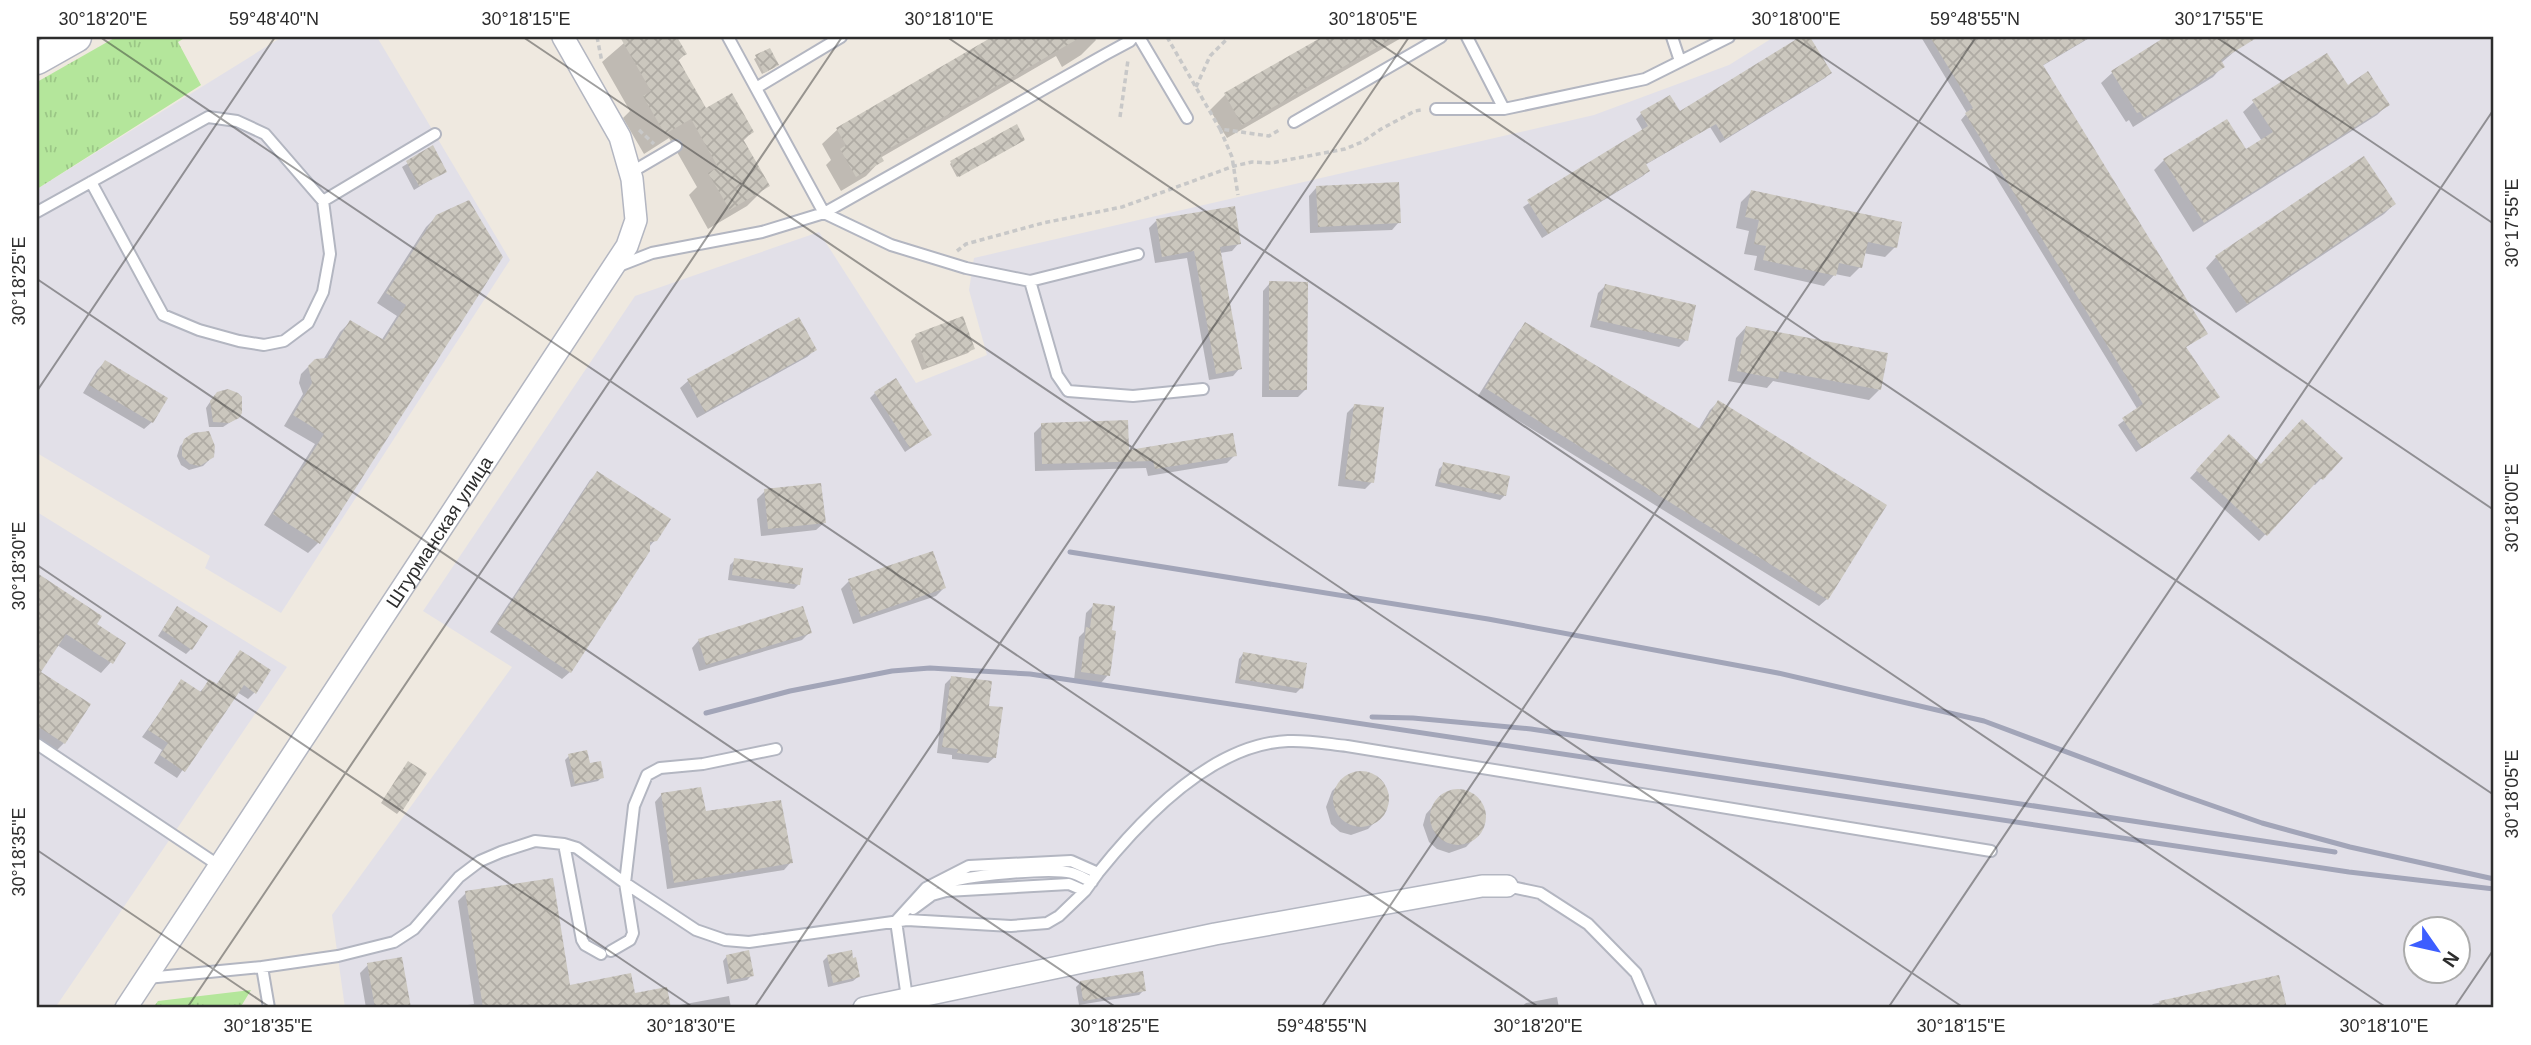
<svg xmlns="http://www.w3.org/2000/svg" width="2531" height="1045" font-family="Helvetica,sans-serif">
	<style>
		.industrial { fill: #e2e0e8; fill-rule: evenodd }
		.grass { fill: url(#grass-tufts) }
		.shadow { fill: #0003 }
		.building { fill: url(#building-cross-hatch) }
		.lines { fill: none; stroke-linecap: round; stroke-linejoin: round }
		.lane-casing { stroke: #b3b6c1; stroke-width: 14 }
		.street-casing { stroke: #b3b6c1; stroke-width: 24 }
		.secondary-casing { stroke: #b3b6c1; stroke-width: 33 }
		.path { stroke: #c8c8c8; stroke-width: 3.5; stroke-dasharray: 5 3.5; stroke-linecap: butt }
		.lane { stroke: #fff; stroke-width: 10 }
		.street { stroke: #fff; stroke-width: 21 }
		.secondary { stroke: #fff; stroke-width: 30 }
		.rail { stroke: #a2a5b8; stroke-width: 5 }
		.ticks { fill: none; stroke: #2d2d2d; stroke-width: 2; stroke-opacity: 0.45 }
		.labels { text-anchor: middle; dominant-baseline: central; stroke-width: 5; stroke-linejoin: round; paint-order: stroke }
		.street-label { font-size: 19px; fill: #2d2d2d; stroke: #fff }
		.neatline { fill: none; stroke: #2d2d2d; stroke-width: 2.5 }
		.ticks-label { font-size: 18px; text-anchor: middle; fill: #2d2d2d }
	</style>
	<defs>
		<pattern id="grass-tufts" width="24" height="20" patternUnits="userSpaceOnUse" patternTransform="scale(1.75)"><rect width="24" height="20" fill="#b4e69b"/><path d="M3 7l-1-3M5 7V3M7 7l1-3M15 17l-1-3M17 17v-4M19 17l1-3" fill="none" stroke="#9bc686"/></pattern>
		<pattern id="building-cross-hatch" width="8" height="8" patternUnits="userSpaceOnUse" patternTransform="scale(1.75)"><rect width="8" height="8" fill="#cbc7be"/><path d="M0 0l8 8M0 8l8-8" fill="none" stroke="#afaba4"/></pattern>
	</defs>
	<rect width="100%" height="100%" fill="#efe9e0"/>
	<!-- industrial -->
	<path class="industrial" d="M282,37H377L510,260L281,613L205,568L210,556L37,453V189Z
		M1774,37H2494V1008H345L332,915L512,667L423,611L635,296L819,232L916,383L987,355L969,290L974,258L1594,115L1729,65ZM2416,930H2458V972H2416Z
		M37,512L287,667L55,1008H37Z"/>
	<!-- grass -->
	<path class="grass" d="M116,37H186L178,42L201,85L37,189V82Z
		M251,990L240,1008H153L158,1001Z"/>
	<!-- shadow -->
	<path class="shadow" d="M631,37H675L685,54L677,62L705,111L752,132L743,141L768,185L747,206L708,229L689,195L697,187L669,138L644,154L623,118L630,111L602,62Z
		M996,37H1094L1096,40L1081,55L1062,67L1056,56L880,158L881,160L866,176L841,191L826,165L831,160L822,144L838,129Z
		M1326,37H1403L1227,138L1210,110L1225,95Z
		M1803,37H1808L1830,73L1825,78L1720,143L1710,127L1645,165L1648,171L1643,176L1542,238L1523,207L1643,131L1636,119L1641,114L1679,113Z
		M1921,37H2091L2042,66L2205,333L2185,348L2212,402L2136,452L2118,425L2138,410L1961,120L1967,113Z
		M2169,37H2237L2242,45L2221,63L2223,66L2213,77L2133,127L2129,120L2126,122L2101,83L2112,73Z
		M769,50L775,67L762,74L754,59Z
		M2347,87L2387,105L2377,115L2193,232L2154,170L2164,160L2246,151L2262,141L2243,112L2254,102Z
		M1021,141L957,177L950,164L952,162Z
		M432,148L445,171L414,190L402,167Z
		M2364,158L2394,204L2384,214L2236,313L2206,268L2216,257Z
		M1316,188L1399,222L1392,230L1310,233L1309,196Z
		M1751,192L1895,247L1885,257L1863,253L1860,267L1850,277L1835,274L1824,286L1754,270L1757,256L1744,254L1749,231L1736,228L1741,202Z
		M437,216L501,257L318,543L308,553L264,525L315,444L284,426L303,394L299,383L301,374L312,363L323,360L340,332L350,322L381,341L397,316L377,303L426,227Z
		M1156,221L1239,243L1232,251L1220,253L1240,368L1233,376L1209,380L1187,258L1155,263L1149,228Z
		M1270,283L1306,389L1298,397H1262L1263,291Z
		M1605,286L1686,340L1679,347L1590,327L1598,293Z
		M962,319L973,348L968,353L922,370L911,341L916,336Z
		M799,320L815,350L807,357L697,418L680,388L688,381Z
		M1526,324L1698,430L1710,410L1718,402L1827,599L1819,606L1478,396L1518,332Z
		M1746,327L1879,390L1869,400L1773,381L1767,388L1728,381L1736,338Z
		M105,362L152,422L144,429L83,393L97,370Z
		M875,393L930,435L905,452L870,398Z
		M212,399L238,417L223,427H209L206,408Z
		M1355,405L1372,482L1365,489L1338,486L1347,413Z
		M1042,425L1128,452L1235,455L1227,463L1148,476L1146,468L1035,471L1034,433Z
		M2229,436L2261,466L2341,458L2315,485L2313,484L2259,541L2190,478Z
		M185,441L209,460L203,466L189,470L181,465L177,456L180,446Z
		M1444,464L1505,495L1500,500L1435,486L1439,469Z
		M598,473L655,540L649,547L570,672L562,679L490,632L590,480Z
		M765,491L824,523L816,530L761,536L757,499Z
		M735,560L799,584L794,589L728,580L730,565Z
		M37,576L100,617L95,624L111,662L101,673L57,645L39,673L64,743L54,753L37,742Z
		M849,581L944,588L936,596L853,624L841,589Z
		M1094,605L1108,675L1101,683L1074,680L1079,637L1084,632L1086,613Z
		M173,613L191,649L186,654L158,636Z
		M810,632L802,640L699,671L692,648L699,640Z
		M240,652L255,692L248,699L237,692L177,778L154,763L162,750L142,737L182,681L199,693L210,681L216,685Z
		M1243,654L1301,688L1296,693L1235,683L1239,659Z
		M951,678L987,707L995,757L988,763L952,759V755L937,753L945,684Z
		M569,756L589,765L602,777L598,781L571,787L565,760Z
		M404,768L401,809L397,814L381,803Z
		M1362,773L1373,776L1383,784L1388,801L1385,812L1368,829L1351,835L1340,832L1331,824L1326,807L1332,791L1341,782L1350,775Z
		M1459,791L1471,794L1480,801L1485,818L1482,830L1466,847L1449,853L1437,849L1429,842L1423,825L1426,814L1442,796Z
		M662,794L791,862L784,870L667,889L655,802Z
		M466,893L568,987L633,995L669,1007L729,996L731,1008H449L474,1004L458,901Z
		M727,956L752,975L747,980L727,984L723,961Z
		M828,956L858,977L853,981L828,987L823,961Z
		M400,959L409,1008H366L360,973L368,965Z
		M2278,977L2285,1008H2149L2153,1004Z
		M1081,982L1144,990L1139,995L1079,1005L1076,987Z
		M1557,997L1559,1008H1520L1526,1003Z"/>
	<!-- building -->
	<path class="building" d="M620,37H677L687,54L678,59L706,108L732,93L754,132L743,139L770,186L730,210L708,173L718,167L691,119L665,134L643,96L651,91Z
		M992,37H1081L880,154L884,161L856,177L840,149L846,145L836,128Z
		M1322,37H1395L1242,125L1224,93Z
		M1800,37H1810L1832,73L1725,139L1716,124L1646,164L1650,171L1548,234L1527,200L1648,126L1640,112L1670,95L1680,111Z
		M1930,37H2090L2043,65L2208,334L2186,347L2220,397L2142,448L2122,418L2143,404L1965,113L1973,108Z
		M2165,37H2258L2221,60L2225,67L2144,118L2140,112L2137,113L2111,71Z
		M770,48L779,65L764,73L755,55Z
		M2327,53L2348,85L2368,71L2390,105L2204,223L2163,159L2227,119L2246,149L2273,132L2252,100Z
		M1017,124L1025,140L959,177L950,161Z
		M433,145L447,172L419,186L406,161Z
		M2364,156L2396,204L2247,304L2215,256Z
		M1399,182L1401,223L1318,227L1316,186Z
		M1751,190L1902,222L1897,248L1868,242L1862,268L1839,263L1836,276L1763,260L1766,246L1754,244L1759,220L1745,217Z
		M469,200L503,257L320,544L273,514L324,434L293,415L312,383L308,366L315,359L327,358L350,320L384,340L406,305L386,293L436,215Z
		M1235,206L1241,244L1220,247L1242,369L1216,374L1194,251L1162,257L1156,219Z
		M1269,281L1308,282L1307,390H1269Z
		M1605,284L1696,305L1688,341L1597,320Z
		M963,316L975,349L927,367L915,334Z
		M799,317L817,350L705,412L687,379Z
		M1525,322L1700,429L1718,400L1887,505L1828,600L1485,388Z
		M1746,326L1888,353L1881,390L1780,371L1778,379L1737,371Z
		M105,360L168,398L153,423L89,385Z
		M896,378L932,435L910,448L874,392Z
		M228,389L238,393L242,397V413L239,418L229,423L213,422L210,401L217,392Z
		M1354,404L1384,407L1374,483L1345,479Z
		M2302,419L2343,458L2323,480L2320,478L2267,536L2196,470L2229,434L2261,464Z
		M1128,420L1129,450L1233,433L1237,456L1155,469L1153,461L1042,464L1041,423Z
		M209,431L215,446L214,457L200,466L190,464L182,456V445L184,439L193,433Z
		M1443,462L1510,476L1506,496L1439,482Z
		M597,471L671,519L657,541L650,542V551L571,673L497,624Z
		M821,483L826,523L768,529L764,489Z
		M933,551L946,588L861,617L848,579Z
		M734,558L803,568L800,585L732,575Z
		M37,573L102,616L97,624L126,643L113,664L66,634L41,672L91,704L65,744L37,726Z
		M1093,603L1115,606L1112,630L1116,631L1110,676L1081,672L1086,627L1090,628Z
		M177,606L208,626L192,650L162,630Z
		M803,606L812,633L706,665L698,639Z
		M240,650L271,670L256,694L244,685L185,772L160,755L168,743L148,730L181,679L201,692L209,679L217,684Z
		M1243,652L1307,663L1303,689L1239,679Z
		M951,676L992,681L989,706L1003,707L996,758L957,753L958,749L942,747Z
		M587,750L590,763L601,761L604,778L575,784L568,754Z
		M408,761L427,773L403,810L384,798Z
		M1333 799a28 28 0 1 1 56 0a28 28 0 1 1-56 0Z
		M701,787L706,811L781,800L793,863L674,883L661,793Z
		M1430 817a28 28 0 1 1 56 0a28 28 0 1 1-56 0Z
		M553,878L570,985L631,973L635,993L667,987L671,1008H483L465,891Z
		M749,950L754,976L731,980L726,955Z
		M852,950L853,958L856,957L860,977L833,983L827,955Z
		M402,957L411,1008H375L367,963Z
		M1143,971L1146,991L1083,1001L1080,981Z
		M2279,975L2287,1008H2160L2159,1001Z"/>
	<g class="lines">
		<!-- lane casing -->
		<g class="lane-casing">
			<path id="lane" d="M728,37L824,213L891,245L966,268L1030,281L1138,254
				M1139,37L1187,118
				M1467,37L1504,109
				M1672,37L1680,61
				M756,88L841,37
				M1436,109H1504L1645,79L1729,37
				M1294,122L1441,37
				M630,173L676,146
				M91,182L163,315L199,330L239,341L264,345L284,341L308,323L323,292L330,254L323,201
				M37,212L208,117L237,121L265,134L323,201L435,134
				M616,267L652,253L762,232L824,213L1106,54L1130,41L1133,37
				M1030,281L1057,375L1068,391L1133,396L1203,389
				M37,744L221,867
				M564,844L582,940L585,945L601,954
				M1098,873C1142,818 1212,744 1288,741C1308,740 1328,744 1347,746L1991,851
				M942,884C963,876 1050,867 1072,873C1079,875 1085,879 1092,882
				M1507,886L1540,893L1588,924L1636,973L1651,1008
				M913,909L932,895L946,891L1069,884L1085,891
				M896,921L907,998
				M611,951L630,940L633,933L625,883L634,806L647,775L660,768L703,764L776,749
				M262,967L269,1008
				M147,978L262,967L338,956L394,942L414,929L459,877L480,861L501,852L535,841L564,844L577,848L625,883L696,930L725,940L749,942L907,920L1011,926L1047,923L1059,916L1085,891L1098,873L1071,861L969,866L926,888L896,921"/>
		</g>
		<!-- street casing -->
		<g class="street-casing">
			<g id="street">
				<path id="s1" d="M126,1008L627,246L636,220L632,179L620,137L563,37"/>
				<path d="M864,1008L1215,934L1482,886H1507"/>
			</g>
		</g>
		<!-- secondary casing -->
		<g class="secondary-casing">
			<path id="secondary" d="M37,59L76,37"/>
		</g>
		<!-- path -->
		<path class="path" d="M597,37L602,62
			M1167,37L1220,129L1269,136L1281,129
			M1196,87L1210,56L1229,37
			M1120,117L1128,60
			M1220,129L1232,157L1238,195
			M639,130L654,144
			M957,251L966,244L1043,223L1122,207L1234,166L1252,162L1271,163L1345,149L1362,142L1381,129L1415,111L1421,110"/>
		<!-- lane -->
		<use href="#lane" class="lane"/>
		<!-- street -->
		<use href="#street" class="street"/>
		<!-- secondary -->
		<use href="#secondary" class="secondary"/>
		<!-- rail -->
		<path class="rail" d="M1070,552L1488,619L1778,673L1984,721L2179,794L2262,823L2350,847L2494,879
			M706,713L790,691L892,671L930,668L1030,674L2349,872L2494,889
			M1372,717L1413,718L1531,729L2335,852"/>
	</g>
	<!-- ticks -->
	<path class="ticks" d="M100,37L1540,1008M523,37L1964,1008M947,37L2387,1008M1370,37L2494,795M1793,37L2494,510M2216,37L2494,224M37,279L1117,1008M37,391L275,37M37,565L694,1008M37,850L271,1008M187,1008L842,37M754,1008L1409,37M1321,1008L1976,37M1888,1008L2494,109M2454,1008L2494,949"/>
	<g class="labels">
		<!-- street labels -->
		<g class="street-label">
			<text stroke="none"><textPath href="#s1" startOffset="570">Штурманская улица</textPath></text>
		</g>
	</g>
	<!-- border -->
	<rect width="2531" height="1045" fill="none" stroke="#ffffff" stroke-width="77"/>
	<!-- north arrow -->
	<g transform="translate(2437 950) rotate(124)"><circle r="33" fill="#ffffff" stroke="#ababab" stroke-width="2"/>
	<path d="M0-5L12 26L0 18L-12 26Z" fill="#3d5eff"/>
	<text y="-10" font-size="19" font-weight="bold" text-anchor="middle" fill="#2d2d2d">N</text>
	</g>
	<rect x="38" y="38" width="2454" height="968" class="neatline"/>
	<g class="ticks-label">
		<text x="103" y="25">30°18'20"E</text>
		<text x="274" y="25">59°48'40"N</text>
		<text x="526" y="25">30°18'15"E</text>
		<text x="949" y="25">30°18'10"E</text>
		<text x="1373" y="25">30°18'05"E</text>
		<text x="1796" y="25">30°18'00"E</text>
		<text x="1975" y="25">59°48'55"N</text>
		<text x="2219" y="25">30°17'55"E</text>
		<text transform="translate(2512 223) rotate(-90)" y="6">30°17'55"E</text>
		<text transform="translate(19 281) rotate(-90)" y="6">30°18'25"E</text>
		<text transform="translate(2512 508) rotate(-90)" y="6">30°18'00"E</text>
		<text transform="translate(19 566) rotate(-90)" y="6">30°18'30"E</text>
		<text transform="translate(2512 794) rotate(-90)" y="6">30°18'05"E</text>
		<text transform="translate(19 852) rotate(-90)" y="6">30°18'35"E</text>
		<text x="268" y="1032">30°18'35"E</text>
		<text x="691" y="1032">30°18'30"E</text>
		<text x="1115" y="1032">30°18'25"E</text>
		<text x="1322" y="1032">59°48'55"N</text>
		<text x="1538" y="1032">30°18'20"E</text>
		<text x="1961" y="1032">30°18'15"E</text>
		<text x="2384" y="1032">30°18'10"E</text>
	</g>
</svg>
